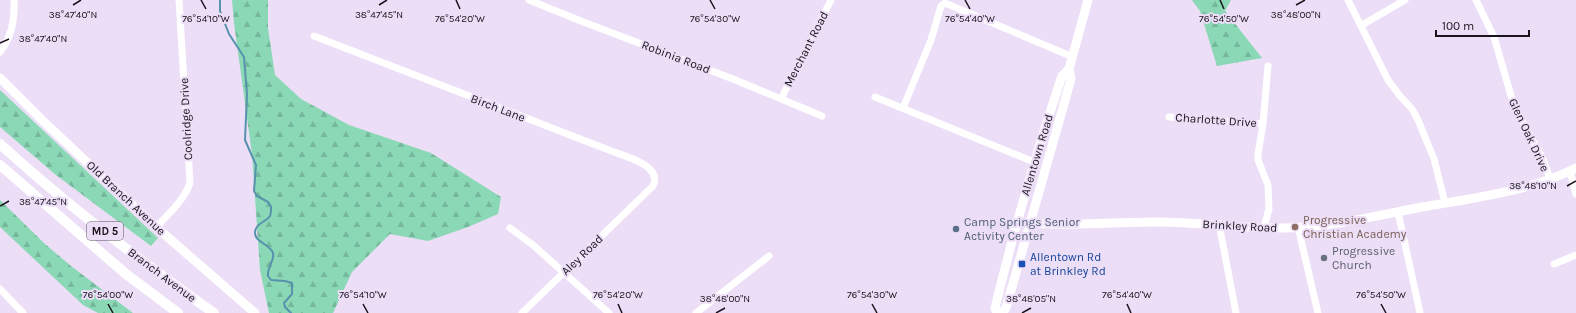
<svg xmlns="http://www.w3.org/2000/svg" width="1576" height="313" font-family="Karla,sans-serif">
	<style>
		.forest { fill: url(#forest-firs) }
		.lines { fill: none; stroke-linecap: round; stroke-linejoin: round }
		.stream { stroke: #5793ad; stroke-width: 2 }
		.minor { stroke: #fff; stroke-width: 7 }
		.major { stroke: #fff; stroke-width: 9 }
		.highway { stroke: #fff; stroke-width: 10 }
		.ticks { fill: none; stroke: #19141c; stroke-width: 1.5 }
		.education-dot { fill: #8d6e63; stroke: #ecdef6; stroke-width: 1.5 }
		.service-dot { fill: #5c6f8a; stroke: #ecdef6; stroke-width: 1.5 }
		.worship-dot { fill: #6b7280; stroke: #ecdef6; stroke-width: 1.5 }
		.transit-dot { fill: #1a4fb4; stroke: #ecdef6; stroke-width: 1.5 }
		.labels { text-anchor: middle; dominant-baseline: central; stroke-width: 4; stroke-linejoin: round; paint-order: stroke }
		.shield { fill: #ecdef6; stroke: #58515d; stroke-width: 1 }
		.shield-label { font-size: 11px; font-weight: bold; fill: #19141c }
		.street-label { font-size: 12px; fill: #19141c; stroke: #ecdef6 }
		.education-label { font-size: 12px; fill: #785e54; stroke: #ecdef6; text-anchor: start }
		.service-label { font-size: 12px; fill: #4e5e75; stroke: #ecdef6; text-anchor: start }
		.worship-label { font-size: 12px; fill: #5b616d; stroke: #ecdef6; text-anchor: start }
		.transit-label { font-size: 12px; fill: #164399; stroke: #ecdef6; text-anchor: start }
		.ticks-label { font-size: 10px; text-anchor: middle; fill: #19141c; stroke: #ecdef6; stroke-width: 4; stroke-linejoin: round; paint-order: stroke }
	</style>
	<defs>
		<pattern id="forest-firs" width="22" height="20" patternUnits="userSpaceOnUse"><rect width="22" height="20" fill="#8ad8b6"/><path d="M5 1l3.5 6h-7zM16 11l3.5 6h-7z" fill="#76b89c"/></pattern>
	</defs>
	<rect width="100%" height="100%" fill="#ecdef6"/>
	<!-- forest -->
	<path class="forest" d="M232,0H268V28L275,75L301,99L349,125L431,153L501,197L498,214L468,227L428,241L390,234L352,272L333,313H269L260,270L252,154L234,23Z
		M1192,0H1231L1225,11L1262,58L1217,66L1200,11Z
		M0,90L158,238L151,246L56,175L0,127Z
		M0,200L45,244L71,266L133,313H98L83,305L0,227Z"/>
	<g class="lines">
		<!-- stream -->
		<path class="stream" d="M220,0V11L229,34L244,57L247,94L245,140L256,165L254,191L257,196L268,202L271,207C271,209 271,214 270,216C266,222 256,223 255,232C254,242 270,244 273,253C275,261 267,266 268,276L271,280L285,281L292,283V294L284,303L285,307L291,313"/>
		<!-- minor -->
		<path class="minor" d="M529,0L581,21L733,79L822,116
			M1348,0L1388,80L1400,96L1412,109L1418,120L1434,159L1445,203
			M1476,0L1494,37L1514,106L1543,159L1550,179
			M1362,25L1405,0
			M314,36L614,152C627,157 663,166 653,186L522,313
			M0,52C12,37 15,19 14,0
			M875,97L1034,162
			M781,99L831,0
			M903,108L931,40L941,6L945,3L1073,57
			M1169,117L1263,124
			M1570,171L1576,194
			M1398,212L1420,313
			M1219,224L1236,313
			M156,227C169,214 184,200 190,183L179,0
			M1264,227L1269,209L1268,185L1258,160V154L1263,124L1268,66
			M1298,227L1318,313
			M510,228L533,245L609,313
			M1554,264L1576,255
			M0,289L23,313
			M696,313L769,256"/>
		<!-- major -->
		<path class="major" d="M0,78L42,120L156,227L255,313
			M1016,222C1064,227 1111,222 1158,222C1200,222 1243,229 1285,228C1331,227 1376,216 1422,207C1474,198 1528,192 1576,168
			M997,313L995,308C1014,230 1036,153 1062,76L1069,69L1088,0
			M1002,313L1006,308L1071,79L1069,69"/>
		<!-- highway -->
		<path class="highway" d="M0,144C67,205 140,261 214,313
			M0,165L126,274L178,313"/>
	</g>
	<!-- ticks -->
	<path class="ticks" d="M201,0L206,9M456,0L460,9M710,0L715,9M965,0L970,9M1220,0L1224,9M73,5L81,0M379,5L387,0M1296,5L1305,0M0,43L9,39M1567,186L1576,181M0,206L9,201M108,304L113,313M363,304L368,313M618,304L622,313M872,304L877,313M1127,304L1131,313M1381,304L1386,313M716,313L725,308M1022,313L1031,308"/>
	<!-- markers -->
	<circle class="education-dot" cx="1295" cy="227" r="4"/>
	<circle class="service-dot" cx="956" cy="229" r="4"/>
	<circle class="worship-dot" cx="1324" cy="258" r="4"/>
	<rect class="transit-dot" x="1018" y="260" width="8" height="8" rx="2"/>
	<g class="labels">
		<!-- shield labels -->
		<rect class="shield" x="87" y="222" width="36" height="18" rx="3"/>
		<g class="shield-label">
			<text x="105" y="231">MD 5</text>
		</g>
		<!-- street labels -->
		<g class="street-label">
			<text transform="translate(806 49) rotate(-63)">Merchant Road</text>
			<text transform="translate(676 57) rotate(21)">Robinia Road</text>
			<text transform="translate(498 108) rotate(21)">Birch Lane</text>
			<text transform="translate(186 119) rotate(-93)">Coolridge Drive</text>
			<text transform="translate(1216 120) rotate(4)">Charlotte Drive</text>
			<text transform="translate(1529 135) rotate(65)">Glen Oak Drive</text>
			<text transform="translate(1037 155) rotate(-73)">Allentown Road</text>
			<text transform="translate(126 198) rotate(43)">Old Branch Avenue</text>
			<text transform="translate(1240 226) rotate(3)">Brinkley Road</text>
			<text transform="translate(582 255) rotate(-44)">Aley Road</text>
			<text transform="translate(162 275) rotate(37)">Branch Avenue</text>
		</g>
		<!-- education labels -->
		<g class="education-label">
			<text x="1303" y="220">Progressive<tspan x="1303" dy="14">Christian Academy</tspan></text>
		</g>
		<!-- service labels -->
		<g class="service-label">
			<text x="964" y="222">Camp Springs Senior<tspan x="964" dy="14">Activity Center</tspan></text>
		</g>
		<!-- worship labels -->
		<g class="worship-label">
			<text x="1332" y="251">Progressive<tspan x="1332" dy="14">Church</tspan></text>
		</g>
		<!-- transit labels -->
		<g class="transit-label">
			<text x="1030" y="257">Allentown Rd<tspan x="1030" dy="14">at Brinkley Rd</tspan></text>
		</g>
	</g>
	<g class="ticks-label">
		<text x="73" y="18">38°47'40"N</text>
		<text x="379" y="18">38°47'45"N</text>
		<text x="1296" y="18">38°48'00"N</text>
		<text x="206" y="22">76°54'10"W</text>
		<text x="715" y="22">76°54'30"W</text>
		<text x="460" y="22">76°54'20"W</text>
		<text x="970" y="22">76°54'40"W</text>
		<text x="1224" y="22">76°54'50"W</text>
		<text x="43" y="42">38°47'40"N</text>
		<text x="1533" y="189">38°48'10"N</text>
		<text x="43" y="205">38°47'45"N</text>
		<text x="108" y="298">76°54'00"W</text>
		<text x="363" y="298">76°54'10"W</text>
		<text x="618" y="298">76°54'20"W</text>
		<text x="872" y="298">76°54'30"W</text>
		<text x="1127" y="298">76°54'40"W</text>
		<text x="1381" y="298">76°54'50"W</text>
		<text x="725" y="302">38°48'00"N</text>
		<text x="1031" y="302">38°48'05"N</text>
	</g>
	<!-- scale -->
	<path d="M1436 30v6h93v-6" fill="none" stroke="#19141c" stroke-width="2"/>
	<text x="1442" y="30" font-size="12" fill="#19141c" stroke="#ecdef6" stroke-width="3" paint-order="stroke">100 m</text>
</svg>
